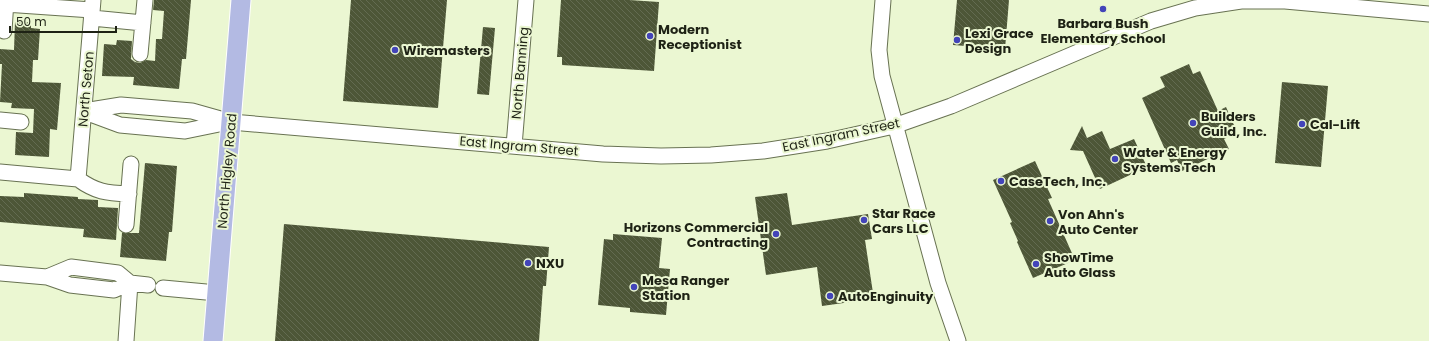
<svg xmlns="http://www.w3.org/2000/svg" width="1429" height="341" font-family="Poppins,sans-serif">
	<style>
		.building { fill: url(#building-back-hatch) }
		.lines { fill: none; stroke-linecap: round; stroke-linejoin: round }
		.minor-casing { stroke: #687252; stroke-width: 17 }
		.major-casing { stroke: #fff; stroke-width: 21 }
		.minor { stroke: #fff; stroke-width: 15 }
		.major { stroke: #b3bae3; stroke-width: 19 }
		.poi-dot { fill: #4344b9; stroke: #ebf7d2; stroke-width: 1.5 }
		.labels { text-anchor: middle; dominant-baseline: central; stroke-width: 4; stroke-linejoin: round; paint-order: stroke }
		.poi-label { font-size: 13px; font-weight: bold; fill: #1e2215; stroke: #ebf7d2; text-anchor: start }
		.street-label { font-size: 13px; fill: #1e2215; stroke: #ebf7d2 }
	</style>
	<defs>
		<pattern id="building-back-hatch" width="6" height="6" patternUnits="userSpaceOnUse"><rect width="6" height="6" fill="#4d5637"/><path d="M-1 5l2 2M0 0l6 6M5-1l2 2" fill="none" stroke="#636b51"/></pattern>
	</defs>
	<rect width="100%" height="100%" fill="#ebf7d2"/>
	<!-- building -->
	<path class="building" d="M154,0H191L186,59H182L179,89L133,85L134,77L102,76L104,44L116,45L117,40L132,41L131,59L135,62L140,63L146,60L155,61L156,39H162L164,11L153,10Z
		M351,0H447L438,108L343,101Z
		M561,0H629L659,2L654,71L562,65V57H557Z
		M957,0H1009L1005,49L953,45Z
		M15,22H31V28L40,29L38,60H33L32,82L61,83L57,130L50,129L49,157L15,155L16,132L33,133L34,109L11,108L12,103L0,102L2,64H0V49L14,50Z
		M483,27L495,28L489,95L477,94Z
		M1189,64L1193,74L1200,71L1218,111L1226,107L1237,132L1224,139L1229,149L1182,171L1177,160L1171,163L1142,98L1165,87L1160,77Z
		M1282,82L1328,86L1321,167L1275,163Z
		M1082,126L1087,138L1102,131L1110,149L1134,139L1147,167L1100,189L1083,151L1070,150Z
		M1035,161L1052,198L1048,199L1075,260L1033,278L1017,242L1018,241L1010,223L1012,222L993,180Z
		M145,163L177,166L172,232H169L166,261L120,257L122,233H139Z
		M24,193L78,197V199L98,200V207L118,208L116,240L83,237L84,229L0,222V196L24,197Z
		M787,193L792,225L868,214L872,239L865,240L873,293L864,294L865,300L822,306L817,267L766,275L755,197Z
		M284,224L549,247L546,286H543L539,341H275Z
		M613,234L662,238L659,268L670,269L666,315L630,312V308L598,305L604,239L613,240Z"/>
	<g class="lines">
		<!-- minor casing -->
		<g class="minor-casing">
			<path id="minor" d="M883,0L879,50L882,76L938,283L958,341
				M5,4L92,10
				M92,18L143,23
				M4,31L6,0
				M140,54L145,0
				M84,111L121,105L192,111L231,122L603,154L661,156L711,155L763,151L827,141L894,126L951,106L1151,21L1195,8L1241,1H1285L1429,14
				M85,112L120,125L185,131L229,122
				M0,120L21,122
				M514,146L526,0
				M0,172L78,179
				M78,179L93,0
				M78,179C96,192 106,193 129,194
				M126,225L131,164
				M0,273L47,277L70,285L114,290L130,283L148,285
				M47,277L71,267L118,273L130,283
				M163,288L217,293
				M126,341L130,283"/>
		</g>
		<!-- major casing -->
		<g class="major-casing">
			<path id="major" d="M213,341L241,0"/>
		</g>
		<!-- minor -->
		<use href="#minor" class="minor"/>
		<!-- major -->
		<use href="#major" class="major"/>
	</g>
	<!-- markers -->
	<g class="poi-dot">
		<circle cx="1103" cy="9" r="4"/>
		<circle cx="650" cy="36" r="4"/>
		<circle cx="957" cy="40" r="4"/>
		<circle cx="395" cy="50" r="4"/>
		<circle cx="1193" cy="123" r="4"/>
		<circle cx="1302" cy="124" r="4"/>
		<circle cx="1115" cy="159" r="4"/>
		<circle cx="1001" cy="181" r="4"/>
		<circle cx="864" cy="220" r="4"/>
		<circle cx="1050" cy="221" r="4"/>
		<circle cx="776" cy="234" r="4"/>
		<circle cx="528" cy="263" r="4"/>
		<circle cx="1036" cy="264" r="4"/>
		<circle cx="634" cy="287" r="4"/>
		<circle cx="830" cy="296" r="4"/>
	</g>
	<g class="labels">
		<!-- poi labels -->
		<g class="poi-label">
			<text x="1103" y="23" text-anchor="middle">Barbara Bush<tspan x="1103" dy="15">Elementary School</tspan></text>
			<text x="658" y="29">Modern<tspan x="658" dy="15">Receptionist</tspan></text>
			<text x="965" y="33">Lexi Grace<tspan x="965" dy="15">Design</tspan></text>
			<text x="403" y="50">Wiremasters</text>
			<text x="1201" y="116">Builders<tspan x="1201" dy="15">Guild, Inc.</tspan></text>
			<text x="1310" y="124">Cal-Lift</text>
			<text x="1123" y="152">Water &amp; Energy<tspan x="1123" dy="15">Systems Tech</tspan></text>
			<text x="1009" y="181">CaseTech, Inc.</text>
			<text x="872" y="213">Star Race<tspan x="872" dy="15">Cars LLC</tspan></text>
			<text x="1058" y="214">Von Ahn's<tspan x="1058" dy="15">Auto Center</tspan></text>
			<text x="768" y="227" text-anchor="end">Horizons Commercial<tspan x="768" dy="15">Contracting</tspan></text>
			<text x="1044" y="257">ShowTime<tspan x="1044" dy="15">Auto Glass</tspan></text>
			<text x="536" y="263">NXU</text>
			<text x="642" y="280">Mesa Ranger<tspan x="642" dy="15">Station</tspan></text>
			<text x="838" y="296">AutoEnginuity</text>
		</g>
		<!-- street labels -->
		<g class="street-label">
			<text transform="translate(520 73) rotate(-85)">North Banning</text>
			<text transform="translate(86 89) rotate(-85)">North Seton</text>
			<text transform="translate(841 135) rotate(-12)">East Ingram Street</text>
			<text transform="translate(519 146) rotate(5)">East Ingram Street</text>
			<text transform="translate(227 171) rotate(-85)">North Higley Road</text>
		</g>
	</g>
	<!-- scale -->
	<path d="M10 26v6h106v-6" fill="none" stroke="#1e2215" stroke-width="2"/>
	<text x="16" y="26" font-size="12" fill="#1e2215" stroke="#ebf7d2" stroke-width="3" paint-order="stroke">50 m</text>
</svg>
